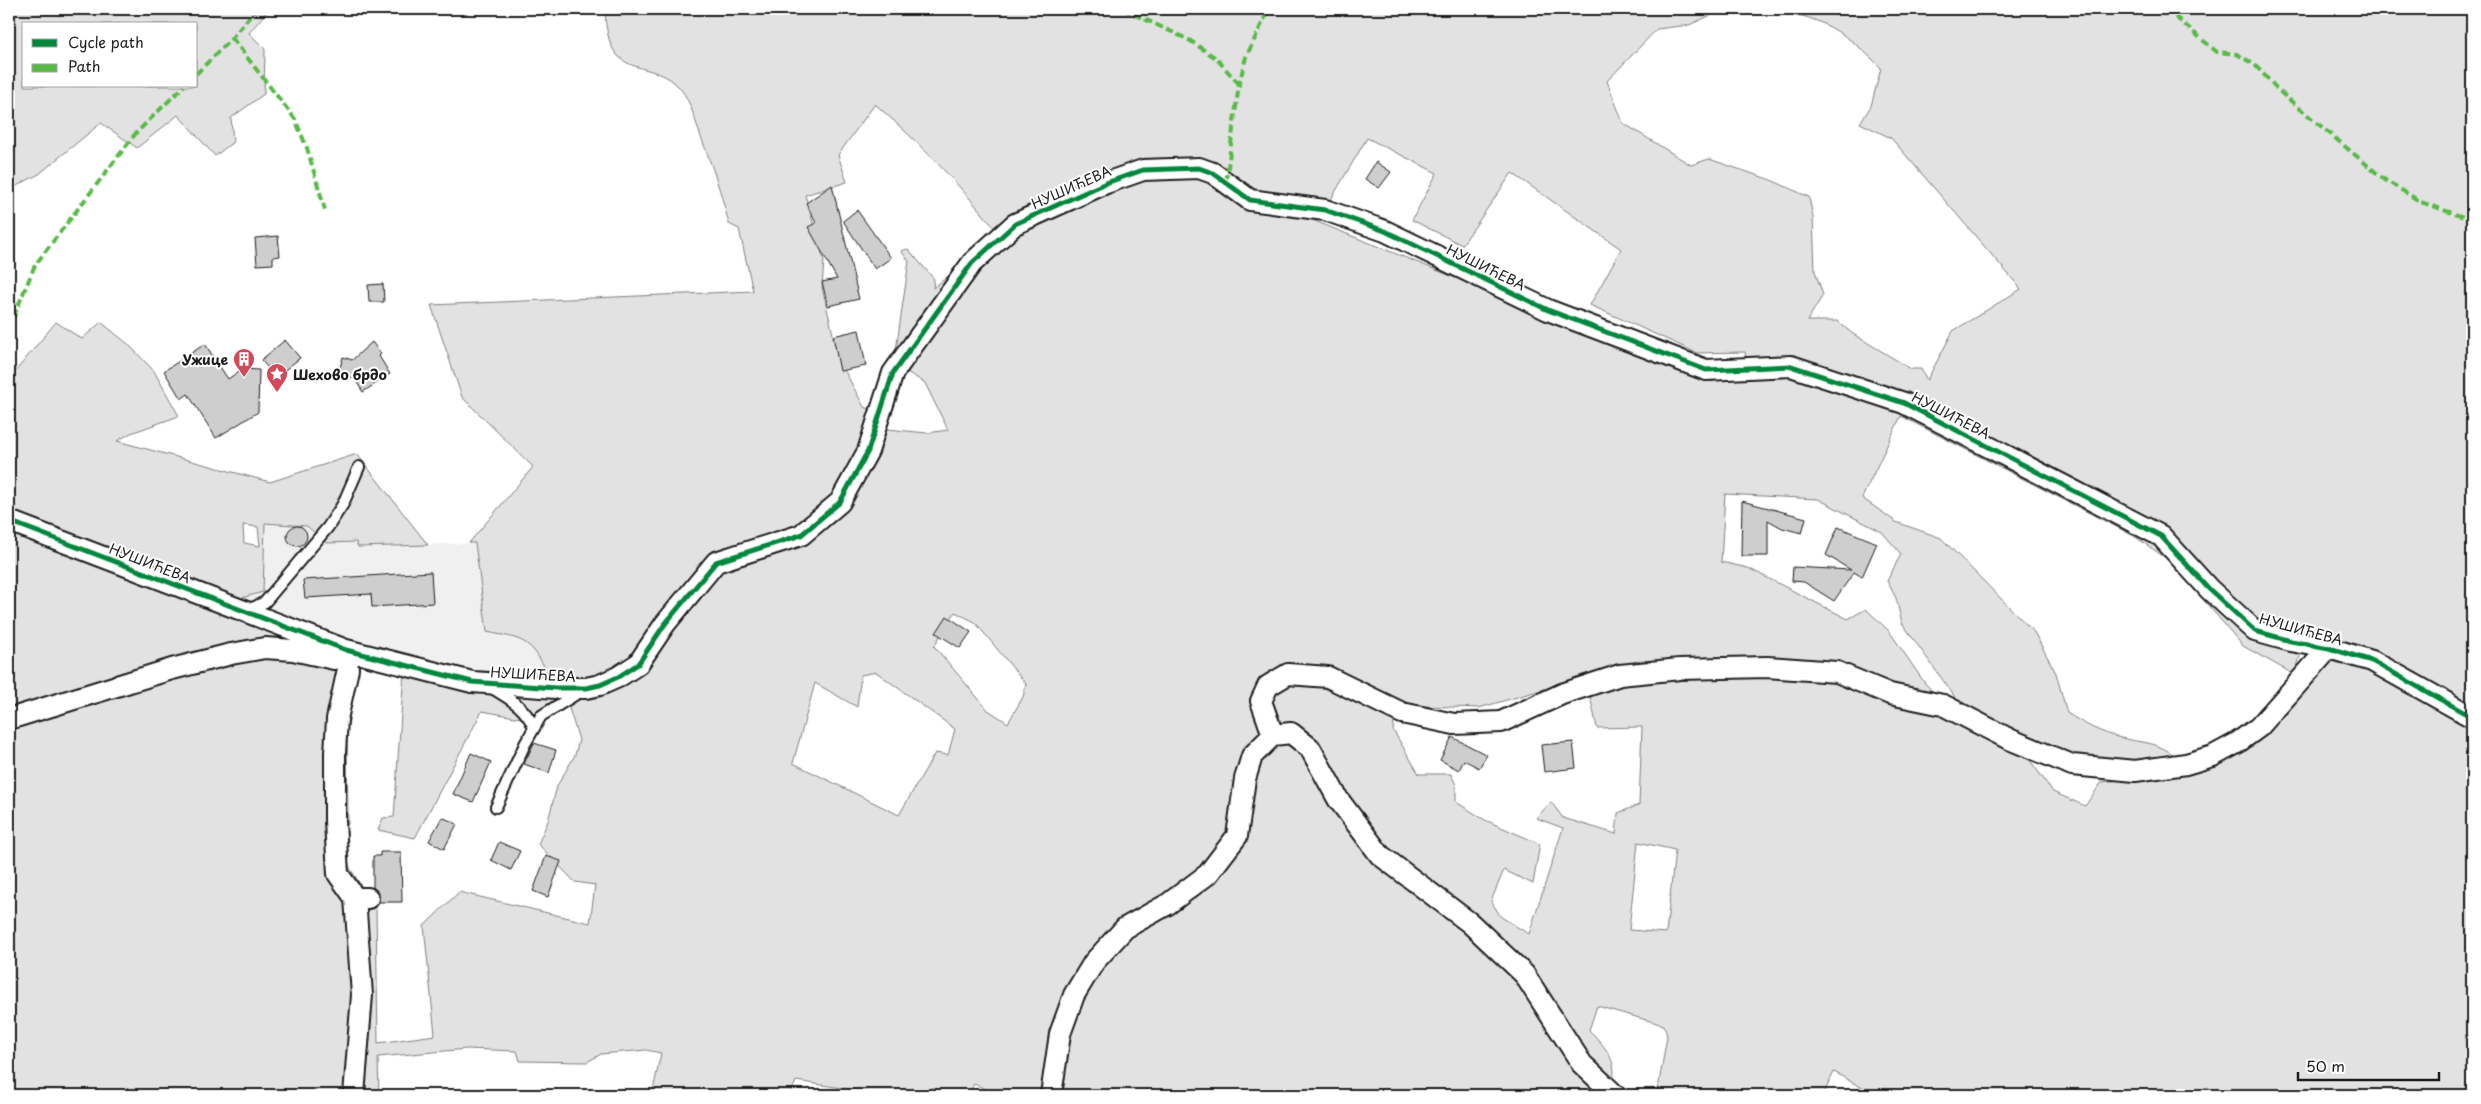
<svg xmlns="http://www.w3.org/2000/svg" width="2481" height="1104" font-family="'Playpen Sans',sans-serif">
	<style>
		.built { fill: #f0f0f0 }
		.green { fill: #e2e2e2; stroke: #7f7f7f; fill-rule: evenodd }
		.building { fill: #cecece; stroke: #1c1c1c }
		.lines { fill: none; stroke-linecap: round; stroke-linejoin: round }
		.lane-casing { stroke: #1c1c1c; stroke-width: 14 }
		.street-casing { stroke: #1c1c1c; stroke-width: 24 }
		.lane { stroke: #fff; stroke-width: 10 }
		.street { stroke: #fff; stroke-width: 20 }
		.quiet { stroke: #58b947; stroke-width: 4; stroke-dasharray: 8 4; stroke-linecap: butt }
		.cycleway-casing { stroke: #fff; stroke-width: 8 }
		.cycleway { stroke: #00873e; stroke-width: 5 }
		.labels { text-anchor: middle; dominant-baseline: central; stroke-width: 4; stroke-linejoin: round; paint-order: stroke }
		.street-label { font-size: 14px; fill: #1c1c1c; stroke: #fff }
		.poi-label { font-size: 14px; font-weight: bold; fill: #1c1c1c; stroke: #fff; text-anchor: end }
	</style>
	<rect width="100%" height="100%" fill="#fff"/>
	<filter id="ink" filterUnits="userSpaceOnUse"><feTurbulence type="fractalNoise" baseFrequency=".02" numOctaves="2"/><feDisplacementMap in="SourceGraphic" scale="10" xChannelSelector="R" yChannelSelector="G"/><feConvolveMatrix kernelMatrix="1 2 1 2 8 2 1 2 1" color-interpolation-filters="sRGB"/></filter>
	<g filter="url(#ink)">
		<!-- built -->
		<path class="built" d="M265,523L307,526L326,543L357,542L358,547L475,543L487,632L521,639L537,652L547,672L404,671L234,600L263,592Z"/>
		<!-- green -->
		<path class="green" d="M9,9H269L249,33L265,49L264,94L231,118L233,142L215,156L178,115L137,148L101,123L39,174L9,190ZM24,24H196V86H24Z
			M607,9H2472V704L2357,644L2265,622L2301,652L2295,675L2243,646L2170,561L2134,536L1901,416L1862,498L1896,522L1941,538L2034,632L2056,673L2067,713C2084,724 2101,733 2121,738C2146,744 2152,740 2176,756L2138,760L2097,759L2068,753L2032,741L1964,705L1957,700L1902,623L1896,598L1887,581L1901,554L1882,532L1818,499L1725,494L1721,562L1748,568L1848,619L1866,609L1889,631L1924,682L1935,694L2024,752L2053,792L2085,806L2102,782L2172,774L2262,732L2287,711L2332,654L2364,666L2472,725V1095H1875L1834,1072L1823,1095H1657L1667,1036L1664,1025L1597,1006L1589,1030C1602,1043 1618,1060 1613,1080L1627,1095H1000L974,1084L968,1095H949L933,1088L909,1095H888L796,1081L790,1095H652L661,1053L646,1050L601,1054L587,1062L520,1061L517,1051L467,1049L378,1057L379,1095H9V527L360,658L347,731L348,824L339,834L350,868L376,909L378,1043L435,1035L424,926L459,892L590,923L595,885L575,882L538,844L548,821L557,786L575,755L579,740L568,705L543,722L482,711L415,838L378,830L383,818L394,817L404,671L463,673L476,671L547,672C530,638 522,639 487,632L475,543H469L533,467L462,397L431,305L753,291L739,229L729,224C721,192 713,168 701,137C694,118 690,96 675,83C651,62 617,76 608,35C606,25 604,18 607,9ZM1754,10C1809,10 1843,28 1881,68L1871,106L1860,123L1891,138L2021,289L1953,331L1927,380L1921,369H1911L1853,334L1837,321H1807L1823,295L1815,271L1813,217L1809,197L1771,180L1709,159L1691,165L1623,123L1607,81L1657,29L1689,25L1718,12ZM875,104C921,144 962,187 1000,235L933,288L934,279L908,249L901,251L909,261L894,364L925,383L948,430L927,433L887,429L845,479L870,424L873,410L864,407L839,360L822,287L824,260L805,195L847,182L838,155ZM1367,138L1437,173L1412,220L1462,245L1512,173L1621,249L1590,305L1697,353L1745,352L1748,374L1718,377L1713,382L1310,219L1357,217L1327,206ZM955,612L975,622L1026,684L1023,697L1008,723L988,710L934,646ZM876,672L955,729L948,755L935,753L899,815L793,763L815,683L857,707L861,675ZM1586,677L1597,728L1642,727L1639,805L1618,813L1616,834L1563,818L1551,802L1536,818L1563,828L1529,934L1501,917L1491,901L1504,870L1533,884L1540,844L1485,820L1456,802V785L1451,774H1419L1393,730L1396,705L1479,708ZM1638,842L1675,850L1666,933L1629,930Z
			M56,322L82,339L101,322L128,344L154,371L179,416L131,433L117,441L270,482L357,454L428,545L358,547L356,542L326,543L307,526L265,523L263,592L234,600L9,526V379ZM243,525L258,527L260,546L244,543Z"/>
		<!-- building -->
		<path class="building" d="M1376,162L1391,172L1379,188L1365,179Z
			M832,185L859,299L828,306L822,282L837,279L808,227L816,223L806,203Z
			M857,210L891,258L875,269L843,221Z
			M278,236L280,256L273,257V264L257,265L255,238Z
			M383,284L384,302H369L368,285Z
			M859,330L866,366L840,371L833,336Z
			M285,340L300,358L276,377L261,360Z
			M372,342L381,354L379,356L390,374L363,392L354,378L338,375L343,357L352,360Z
			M205,344L228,379L242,369L259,370L258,412L216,438L188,394L181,399L164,371Z
			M1742,501L1806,518L1802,533L1782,528L1768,520V556H1741Z
			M287 536a10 10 0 1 1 20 0a10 10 0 1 1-20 0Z
			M1838,527L1877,543L1862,577L1854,572L1834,601L1804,582L1792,581L1793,567L1851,570L1826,555Z
			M431,572L433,603L372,607L371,594L305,598L303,580Z
			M947,616L971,632L960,648L936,633Z
			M1452,737L1487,755L1479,768L1464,760L1459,770L1440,760Z
			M1573,742L1576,768L1544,772L1541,745Z
			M534,743L556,750L549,773L524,764Z
			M471,753L491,762L473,802L453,794Z
			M442,817L457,824L444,849L429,841Z
			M499,842L520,851L511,870L491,860Z
			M380,852H401L402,902H379L378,893L373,887V856H380Z
			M546,856L561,861L548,897L533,891Z"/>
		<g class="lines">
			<!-- lane casing -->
			<g class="lane-casing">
				<path id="lane" d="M246,611L265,602L328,527L343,504L359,467
					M490,687C510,699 524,706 534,727
					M496,807L525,744L541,716L581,691"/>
			</g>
			<!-- street casing -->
			<g class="street-casing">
				<path id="street" d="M9,521L346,650L472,682L556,688H586L600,685L618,677L638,664L665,624L716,562L801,535L840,502L868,451L893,373L972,263L1015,224L1106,183L1143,170L1199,168L1213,173L1250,200L1325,210L1385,231L1548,310L1706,370L1791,366L1904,403L2161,536L2209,589L2255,631L2291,641L2329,648L2372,661L2472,717
					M346,650L348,669L337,719L335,753V821L338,874L355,898H368
					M9,719L172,669L231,654L265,648L293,650L334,659L346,650
					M1273,735L1261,701L1268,686L1288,674L1328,677L1402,713L1454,724L1501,722L1562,694L1620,675L1680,669L1767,667L1837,672L1890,694L1943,705L2009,739L2072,765L2135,771L2186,764L2213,756L2237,743L2259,727L2329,648
					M1273,735L1291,733L1310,748L1338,799L1380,855L1470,923L1524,974L1582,1064L1615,1095
					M354,1095L362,995L355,898
					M1051,1095L1060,1034L1074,995L1094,962L1125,928L1168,904L1208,874L1237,836L1245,779L1252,756L1273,735"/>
			</g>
			<!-- lane -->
			<use href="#lane" class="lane"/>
			<!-- street -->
			<use href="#street" class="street"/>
			<!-- quiet -->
			<path class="quiet" d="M1123,9L1189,40L1216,58L1239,84
				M2166,9L2217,52L2237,54L2255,65L2279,91L2385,180L2421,202L2472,220
				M232,38L295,119L307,148L325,210
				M196,74L232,38L256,9
				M1226,182L1239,84L1246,57L1269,9
				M9,328L35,265L136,133L184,86"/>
			<!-- cycleway casing -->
			<g class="cycleway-casing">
				<path id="cycleway" d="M9,521L346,650L472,682L556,688H586L600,685L618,677L638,664L665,624L716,562L801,535L840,502L868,451L893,373L972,263L1015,224L1106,183L1143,170L1199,168L1213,173L1250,200L1325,210L1385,231L1548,310L1706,370L1791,366L1904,403L2161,536L2209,589L2255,631L2291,641L2329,648L2372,661L2472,717"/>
			</g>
			<!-- cycleway -->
			<use href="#cycleway" class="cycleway"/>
		</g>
	</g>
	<!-- icons -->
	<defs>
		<g id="building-pin" transform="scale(1.125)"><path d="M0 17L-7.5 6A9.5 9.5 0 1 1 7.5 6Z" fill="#d1495b" stroke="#fff"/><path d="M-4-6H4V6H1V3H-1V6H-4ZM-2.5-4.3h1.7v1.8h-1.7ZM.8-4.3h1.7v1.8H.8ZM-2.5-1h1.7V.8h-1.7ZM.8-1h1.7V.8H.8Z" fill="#fff"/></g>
		<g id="sight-pin" transform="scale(1.125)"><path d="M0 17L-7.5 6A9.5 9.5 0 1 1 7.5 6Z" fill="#d1495b" stroke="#fff"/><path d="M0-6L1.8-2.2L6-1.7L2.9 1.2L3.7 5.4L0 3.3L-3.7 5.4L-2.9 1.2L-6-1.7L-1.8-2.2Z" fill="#fff"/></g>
	</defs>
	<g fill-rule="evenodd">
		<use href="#building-pin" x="244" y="359"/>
		<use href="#sight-pin" x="277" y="374"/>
	</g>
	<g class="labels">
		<!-- street labels -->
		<g class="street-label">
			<text transform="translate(1071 187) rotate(-24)">НУШИЋЕВА</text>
			<text transform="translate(1486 267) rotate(26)">НУШИЋЕВА</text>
			<text transform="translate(1951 415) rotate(27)">НУШИЋЕВА</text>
			<text transform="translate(150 563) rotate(21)">НУШИЋЕВА</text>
			<text transform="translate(2301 629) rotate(15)">НУШИЋЕВА</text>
			<text transform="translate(533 674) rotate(3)">НУШИЋЕВА</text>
		</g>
		<!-- poi labels -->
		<g class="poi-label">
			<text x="228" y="359">Ужице</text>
			<text x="293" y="374" text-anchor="start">Шехово брдо</text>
		</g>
	</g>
	<!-- margin -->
	<rect width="2481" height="1104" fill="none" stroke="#fff" stroke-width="30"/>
	<rect x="15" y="15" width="2451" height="1074" fill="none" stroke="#1c1c1c" stroke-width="2" filter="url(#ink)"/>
	<!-- legend -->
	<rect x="22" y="22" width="175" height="65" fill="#ffffff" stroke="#a4a4a4"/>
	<rect x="32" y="39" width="25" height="8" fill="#00873e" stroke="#a4a4a4"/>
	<text x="68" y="48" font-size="15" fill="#1c1c1c">Cycle path</text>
	<rect x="32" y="64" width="25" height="8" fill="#58b947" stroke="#a4a4a4"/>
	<text x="68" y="72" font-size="15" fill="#1c1c1c">Path</text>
	<!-- scale -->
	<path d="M2298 1072v8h141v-8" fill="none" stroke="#1c1c1c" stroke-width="2.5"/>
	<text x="2306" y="1072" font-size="15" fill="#1c1c1c" stroke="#ffffff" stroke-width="4" paint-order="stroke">50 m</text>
</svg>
